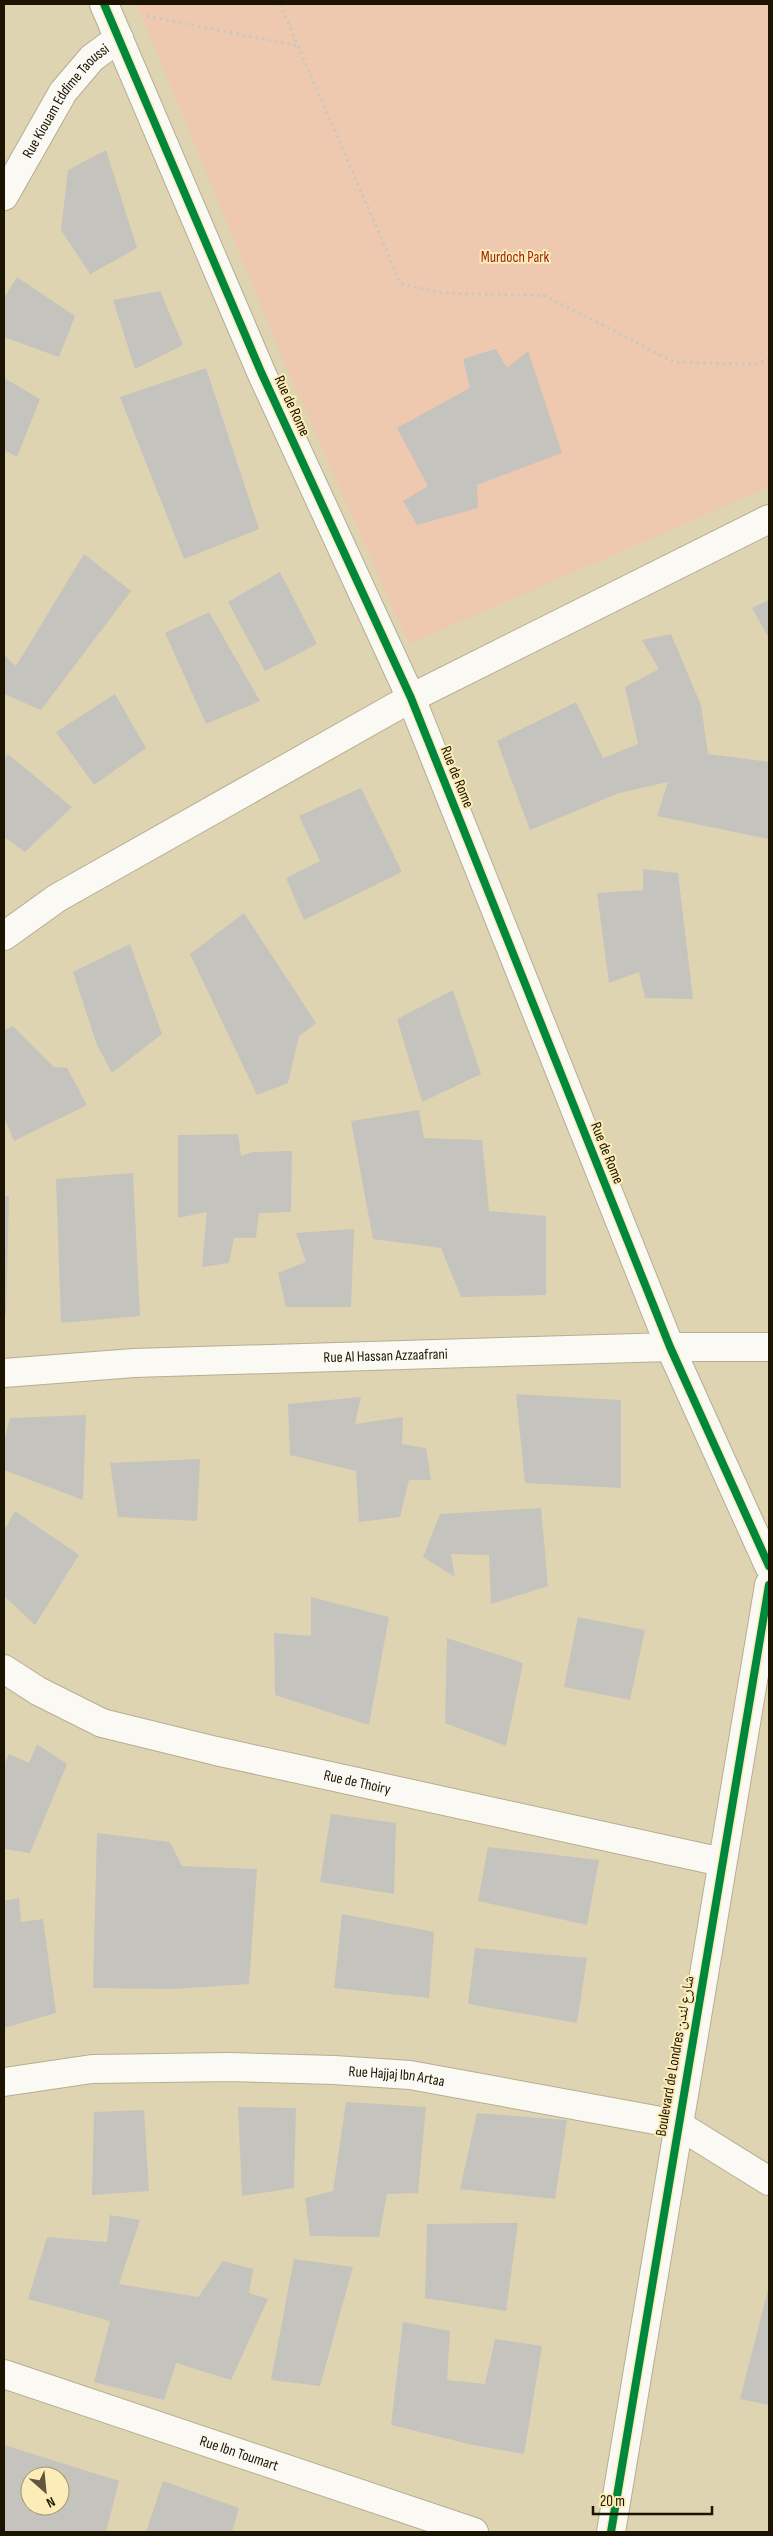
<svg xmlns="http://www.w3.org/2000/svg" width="773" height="2536" font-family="'Sofia Sans Condensed','Noto Naskh Arabic',sans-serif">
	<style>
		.green { fill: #efc8b0 }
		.building { fill: #c5c3be; fill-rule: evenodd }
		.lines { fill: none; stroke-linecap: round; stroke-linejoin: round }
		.minor-casing { stroke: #b6ae92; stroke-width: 30 }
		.path { stroke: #cbc8be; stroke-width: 3; stroke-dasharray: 2.5 4; stroke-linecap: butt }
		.minor { stroke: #faf9f3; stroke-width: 28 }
		.cycleway-casing { stroke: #fcecb8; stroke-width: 11 }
		.cycleway { stroke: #00873e; stroke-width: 8 }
		.labels { text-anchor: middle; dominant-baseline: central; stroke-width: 4; stroke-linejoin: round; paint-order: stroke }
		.street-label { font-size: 15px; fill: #1c1400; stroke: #fcecb8 }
		.park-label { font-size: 15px; fill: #9e1f05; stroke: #fcecb8 }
	</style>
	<rect width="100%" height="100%" fill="#ded4b1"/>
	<!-- green -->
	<path class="green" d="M137,4H769V487L409,644L287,369Z"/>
	<!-- building -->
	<path class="building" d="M106,150L137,248L90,274L61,230L68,170Z
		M17,277L75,316L59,357L4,337V298Z
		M160,291L183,345L135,369L113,300Z
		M496,349L507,368L528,351L562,453L477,485L478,508L417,525L403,501L428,486L397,428L470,388L463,359Z
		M206,368L259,529L184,559L120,397Z
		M4,378L40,399L17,457L4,450Z
		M84,554L131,591L41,710L4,694V655L16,666Z
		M280,572L317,644L265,671L228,602Z
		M769,600V638L752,608Z
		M209,612L260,701L206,724L165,633Z
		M671,634L701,705L708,754L769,762V839L657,816L668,782L619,793L530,830L497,741L576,702L603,758L638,744L625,687L659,669L642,640Z
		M115,694L146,748L94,785L56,732Z
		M8,754L72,807L25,852L4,837V759Z
		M361,788L402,872L304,920L286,878L320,861L299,816Z
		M643,869L678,873L693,999L645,998L639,972L609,983L597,893L643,890Z
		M244,913L316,1023L299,1036L288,1083L257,1095L190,954Z
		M130,944L162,1034L112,1073L97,1045L73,972Z
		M453,990L481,1074L422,1102L397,1019Z
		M13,1026L54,1067L67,1068L87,1105L14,1141L4,1117V1030Z
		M419,1110L424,1138L482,1140L489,1211L546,1216V1295L461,1297L441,1248L373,1239L351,1121Z
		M238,1134L241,1156L253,1152L292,1151L291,1212L259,1213L256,1238H234L229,1263L202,1267L207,1212L178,1218V1135Z
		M133,1173L140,1316L61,1323L56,1179Z
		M9,1196L6,1314H4V1197Z
		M354,1229L351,1307H286L278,1273L306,1262L296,1233Z
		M516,1394L621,1400V1488L525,1483Z
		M361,1397L355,1424L403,1417L402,1444L426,1448L431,1480H409L400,1517L359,1522L356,1471L290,1455L288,1404Z
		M86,1415L83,1500L4,1470V1442L10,1418Z
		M200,1459L197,1521L118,1517L110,1463Z
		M541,1508L548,1586L491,1604L489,1555L451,1554L455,1577L423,1557L440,1514Z
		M15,1511L79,1555L35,1625L4,1596V1531Z
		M311,1597L389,1617L369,1725L275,1695L274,1633L311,1636Z
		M578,1617L645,1630L630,1700L564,1687Z
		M447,1638L523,1663L506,1746L445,1723Z
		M37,1744L67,1764L30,1853L4,1849V1765L9,1754L29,1763Z
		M331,1814L396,1823L394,1894L320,1882Z
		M97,1833L170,1842L182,1866L257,1869L249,1984L174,1989L93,1988Z
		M488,1847L599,1860L587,1925L478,1901Z
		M19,1898L21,1922L43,1919L56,2013L4,2028V1901Z
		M342,1914L434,1932L429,1998L334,1988Z
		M475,1948L587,1958L577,2023L468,2004Z
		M346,2102L426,2107L418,2193L387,2194L379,2237L310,2236L305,2198L333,2191Z
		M238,2107L296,2108L294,2188L242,2196Z
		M144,2110L149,2191L92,2195L94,2112Z
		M477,2113L567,2120L555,2199L460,2189Z
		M110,2215L140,2220L119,2284L198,2297L223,2261L253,2269L249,2293L268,2299L231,2380L176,2363L164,2400L94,2382L110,2321L28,2299L47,2237L107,2242Z
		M518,2223L506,2311L425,2298L427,2224Z
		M294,2259L353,2267L320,2386L271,2380Z
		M769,2286V2405L740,2399Z
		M403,2322L450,2331L447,2380L485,2384L495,2339L542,2346L524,2454L473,2445L391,2425Z
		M4,2445L119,2481L106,2532H4ZM30,2476H60V2506H30Z
		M163,2481L239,2508L232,2532H146Z"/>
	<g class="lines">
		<!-- minor casing -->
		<g class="minor-casing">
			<g id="minor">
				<path d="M104,4L261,372L411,698L670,1347L769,1566"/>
				<path id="s1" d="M4,196L63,92L92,58L119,38"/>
				<path d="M4,936L57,898L411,698L769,519"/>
				<path id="s2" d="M4,1373L134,1363L670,1347H769"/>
				<path id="s3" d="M4,1669L38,1691L102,1723L216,1751L722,1862"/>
				<path id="s4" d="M4,2082L92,2069L230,2067L334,2070L410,2075L677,2124L769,2181"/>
				<path id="s5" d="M4,2374L474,2532"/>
				<path d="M611,2532L769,1585"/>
			</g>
		</g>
		<!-- path -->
		<path class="path" d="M280,4L401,284L444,293L546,296L674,362L757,364L769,359
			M147,16L298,46"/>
		<!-- minor -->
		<use href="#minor" class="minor"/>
		<!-- cycleway casing -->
		<g class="cycleway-casing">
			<path id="cycleway" d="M104,4L261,372L411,698L670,1347L769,1566
				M611,2532L769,1585"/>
		</g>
		<!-- cycleway -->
		<use href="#cycleway" class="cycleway"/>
	</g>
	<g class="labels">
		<!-- street labels -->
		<g class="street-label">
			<text stroke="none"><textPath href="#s1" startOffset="114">Rue Kiouam Eddime Taoussi</textPath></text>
			<text transform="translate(292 406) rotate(65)">Rue de Rome</text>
			<text transform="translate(457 777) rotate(68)">Rue de Rome</text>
			<text transform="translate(607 1153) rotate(68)">Rue de Rome</text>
			<text stroke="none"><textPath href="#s2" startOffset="382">Rue Al Hassan Azzaafrani</textPath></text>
			<text stroke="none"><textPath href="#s3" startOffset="374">Rue de Thoiry</textPath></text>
			<text transform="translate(675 2056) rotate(-80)">Boulevard de Londres شارع لندن</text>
			<text stroke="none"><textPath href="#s4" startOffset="394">Rue Hajjaj Ibn Artaa</textPath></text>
			<text stroke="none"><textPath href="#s5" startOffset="248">Rue Ibn Toumart</textPath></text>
		</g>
		<!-- park labels -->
		<g class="park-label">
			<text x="515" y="257">Murdoch Park</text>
		</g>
	</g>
	<!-- border -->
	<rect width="773" height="2536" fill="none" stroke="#1c1400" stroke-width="10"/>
	<!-- north arrow -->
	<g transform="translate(45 2491) rotate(153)"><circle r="24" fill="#fcecb8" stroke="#a2966e"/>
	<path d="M0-4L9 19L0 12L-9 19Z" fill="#60573e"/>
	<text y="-8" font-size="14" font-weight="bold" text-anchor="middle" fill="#1c1400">N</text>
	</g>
	<!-- scale -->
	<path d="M593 2506v8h119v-8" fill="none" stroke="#1c1400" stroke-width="2.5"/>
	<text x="600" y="2506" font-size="15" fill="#1c1400" stroke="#fcecb8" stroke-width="4" paint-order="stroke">20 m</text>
</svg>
